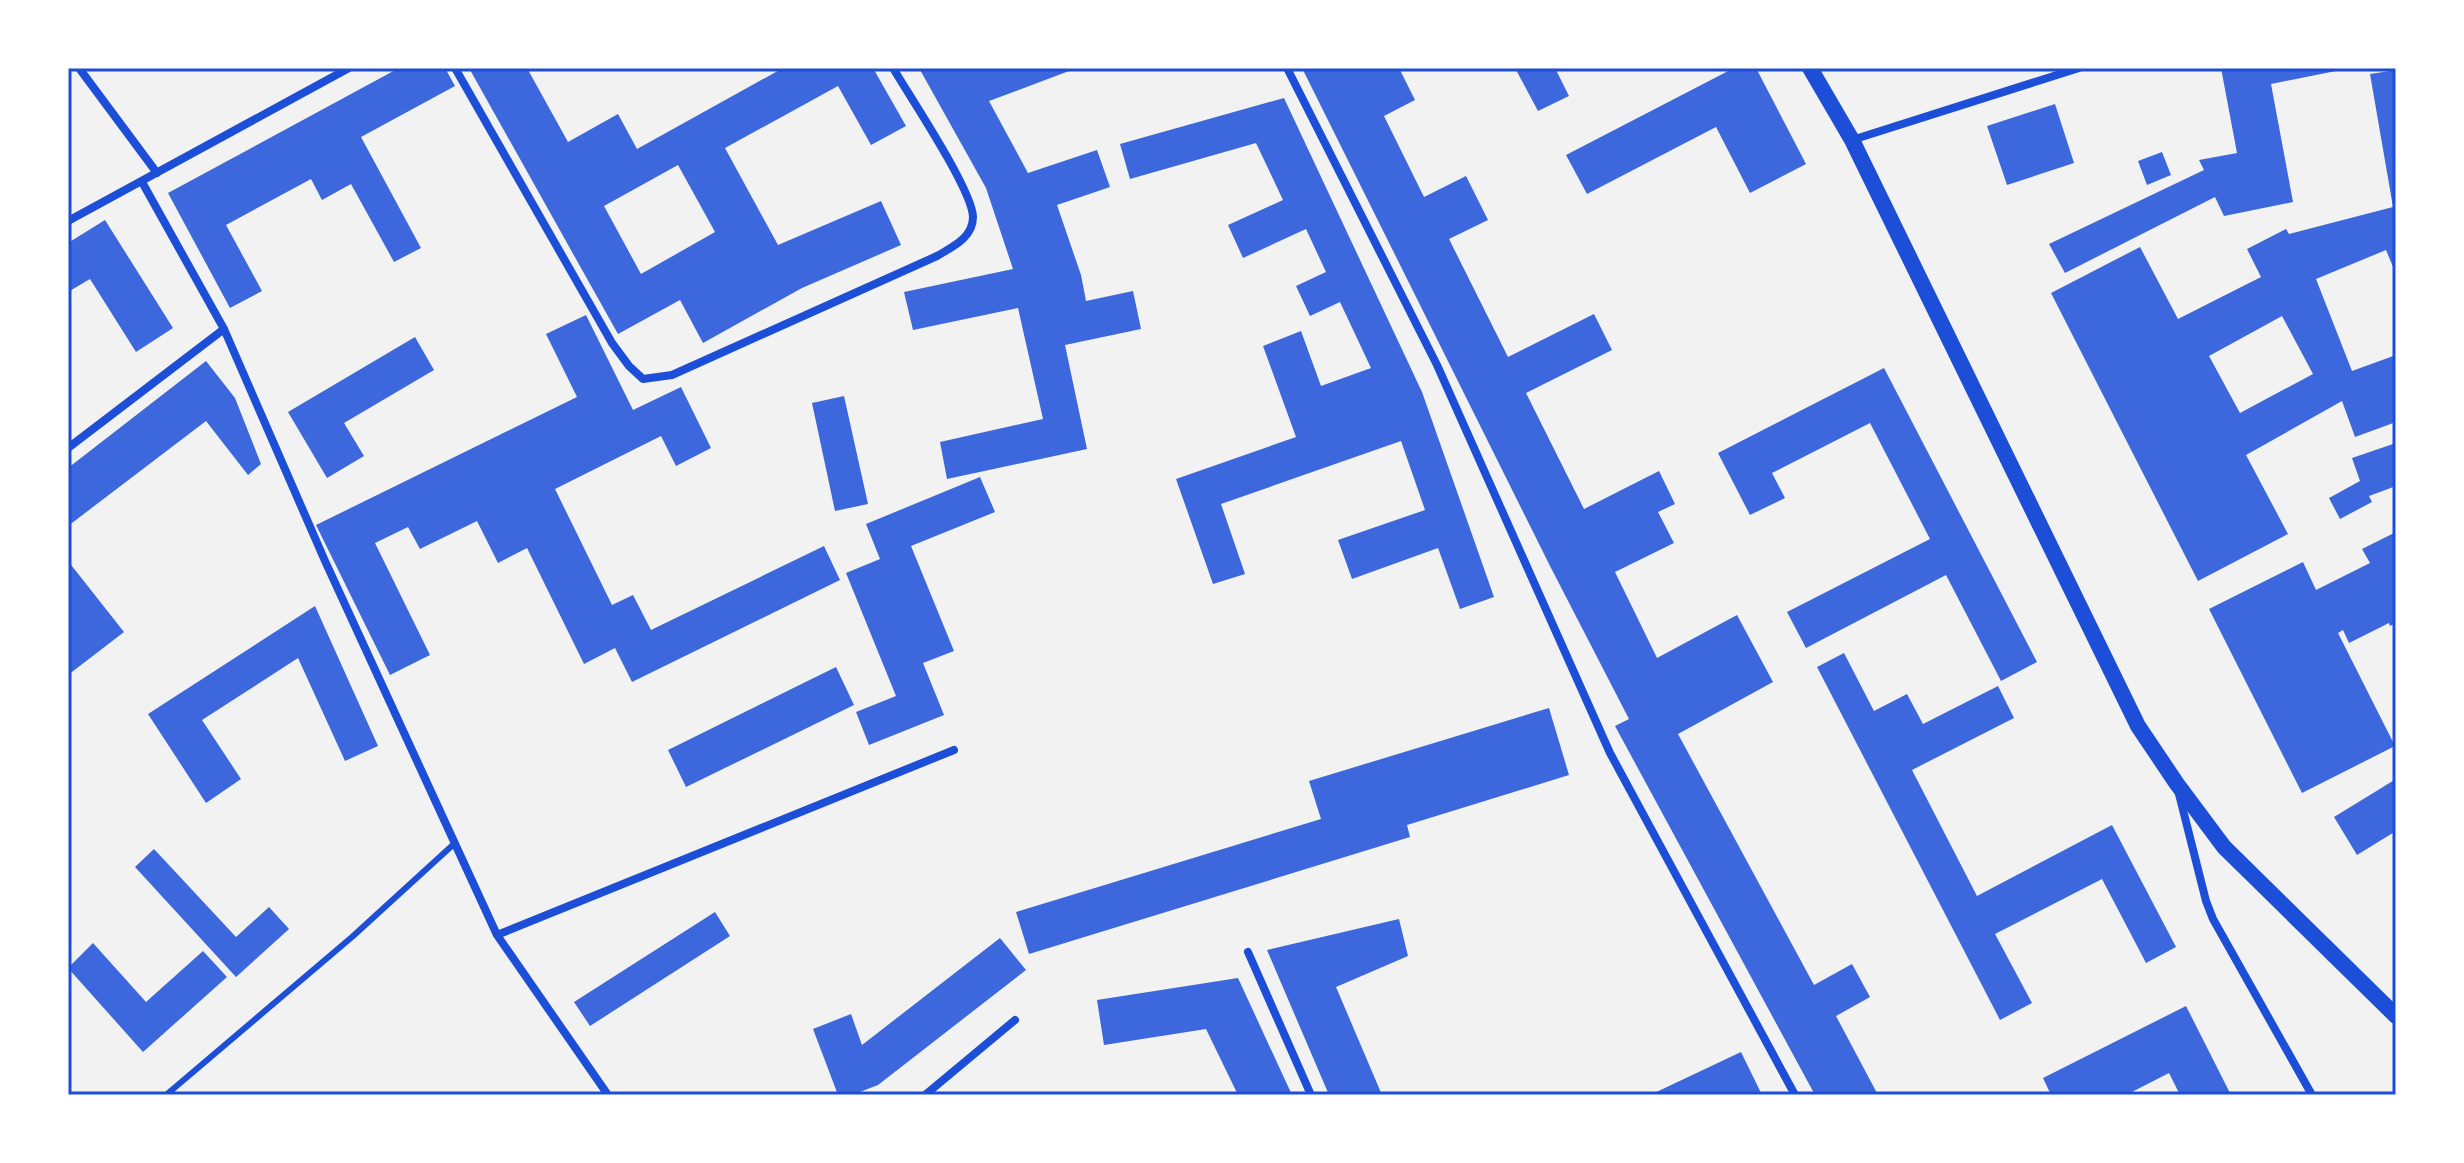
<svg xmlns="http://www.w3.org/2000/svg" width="2464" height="1163" font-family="'Fira Sans',sans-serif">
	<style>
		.building { fill: #3d67dc; fill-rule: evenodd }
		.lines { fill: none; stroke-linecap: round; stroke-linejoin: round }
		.service { stroke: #1d4ed8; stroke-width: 6 }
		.minor { stroke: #1d4ed8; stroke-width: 8 }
		.secondary { stroke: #1d4ed8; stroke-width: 16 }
		.neatline { fill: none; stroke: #1d4ed8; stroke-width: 3 }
	</style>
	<rect width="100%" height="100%" fill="#f2f2f2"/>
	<!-- building -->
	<path class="building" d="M399,68H445L455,86L361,137L421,248L394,262L351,184L322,200L311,179L226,225L262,291L230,308L168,193Z
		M469,68H527L568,142L618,114L637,149L783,68H873L906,126L871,145L838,86L725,148L778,245L881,201L901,245L802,288L703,343L680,300L618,334ZM678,165L715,232L641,274L604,206Z
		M919,68H1077L989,101L1028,173L1097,150L1110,187L1057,205L1081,275L1086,301L1133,291L1141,329L1065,345L1087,449L947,479L940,442L1043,419L1018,308L913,330L904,292L1013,269L986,188Z
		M1302,68H1399L1415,100L1384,116L1424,197L1466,176L1488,220L1449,239L1508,357L1594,314L1612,350L1526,393L1584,509L1659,471L1675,504L1658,512L1674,543L1615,572L1657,658L1737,615L1773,682L1678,734L1814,985L1852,964L1870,997L1836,1016L1878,1095H1815L1615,726L1629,719L1550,566Z
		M1515,68H1555L1569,96L1538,111Z
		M1734,68H1756L1806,164L1750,193L1716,127L1587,194L1566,155Z
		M2221,68H2351L2271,84L2293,202L2224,216L2215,197L2065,273L2049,244L2204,170L2199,160L2237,153Z
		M2396,70V274L2386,250L2316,279L2352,371L2396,355V422L2355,437L2342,401L2246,455L2288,534L2198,581L2051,293L2140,247L2178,319L2261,277L2247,249L2286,229L2289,234L2393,207L2370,74ZM2282,316L2313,374L2240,413L2209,356Z
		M1284,98L1422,392L1494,597L1460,609L1438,548L1352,579L1338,540L1425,510L1401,441L1221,504L1245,574L1213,584L1176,479L1296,437L1263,346L1301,331L1321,386L1371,368L1340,302L1310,316L1296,286L1326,272L1306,229L1243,258L1228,225L1283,200L1256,143L1130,179L1120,144Z
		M2055,104L2074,163L2007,185L1987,126Z
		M2162,152L2171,175L2147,185L2138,161Z
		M105,220L173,328L136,352L90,279L68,292V243Z
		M586,315L633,410L681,387L711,448L676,466L661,436L555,489L612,605L633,595L651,630L824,546L840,580L632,682L615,648L584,664L527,548L498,563L477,521L420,549L408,527L375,543L430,655L390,675L316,525L577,397L546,334Z
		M415,337L434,370L344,423L364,456L327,478L288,412Z
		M206,361L235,398L261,464L248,475L206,421L68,526V468Z
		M1884,368L2037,662L2001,681L1946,575L1806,648L1787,612L1930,539L1870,423L1772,473L1785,498L1750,515L1718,453Z
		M844,396L868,504L835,511L812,403Z
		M2396,443V486L2369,496L2372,502L2340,519L2329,498L2360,481L2352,458Z
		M980,477L995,512L911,546L954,651L923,663L944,715L869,745L856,712L896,696L846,573L880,559L866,524Z
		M2396,532V623L2390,626L2389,623L2349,643L2343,630L2338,633L2395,746L2302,793L2209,609L2303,562L2316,590L2370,563L2362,549Z
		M68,561L124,632L68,675Z
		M315,606L378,746L345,761L298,658L202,720L241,779L206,803L148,714Z
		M1844,653L1874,711L1907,694L1923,724L1998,686L2014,718L1912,770L1977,896L2112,825L2176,947L2146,963L2102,879L1995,934L2032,1003L2000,1020L1817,667Z
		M836,667L854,705L686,787L668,750Z
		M1549,708L1569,775L1407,825L1410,837L1029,954L1016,912L1321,819L1309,781Z
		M2396,779V831L2357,855L2334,817Z
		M154,849L236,937L269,907L289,929L236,977L135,867Z
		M715,912L730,936L590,1026L574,1002Z
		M1399,919L1408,956L1336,987L1382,1095H1329L1267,950Z
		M1000,938L1026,970L878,1085L852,1095H838L813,1029L851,1014L862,1045Z
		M93,943L146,1002L203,951L227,977L143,1052L68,968Z
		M1238,978L1292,1095H1238L1206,1029L1104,1045L1097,1000Z
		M2186,1006L2231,1095H2180L2169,1073L2126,1095H2051L2043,1078Z
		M1741,1052L1762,1095H1650Z"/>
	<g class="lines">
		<!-- service -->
		<path class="service" d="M166,1095L352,937L455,843"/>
		<!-- minor -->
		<path class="minor" d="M79,68L157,173
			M455,68L612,343L629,366L643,379L672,375L937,256C952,247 973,238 973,217C972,189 910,97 893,68
			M1287,68L1437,365L1610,753L1795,1095
			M1852,140L2079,68
			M142,182L224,329L325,561L497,935L608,1095
			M68,221L349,68
			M68,448L224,329
			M2179,794L2206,901L2213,919L2312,1095
			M497,935L954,750
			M1248,952L1311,1095
			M925,1095L1015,1020"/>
		<!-- secondary -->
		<path class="secondary" d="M1810,68L1852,140L2138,726L2177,784L2224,847L2396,1016"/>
	</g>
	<!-- border -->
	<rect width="2464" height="1163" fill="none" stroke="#ffffff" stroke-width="140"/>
	<rect x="70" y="70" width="2324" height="1023" class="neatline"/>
</svg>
